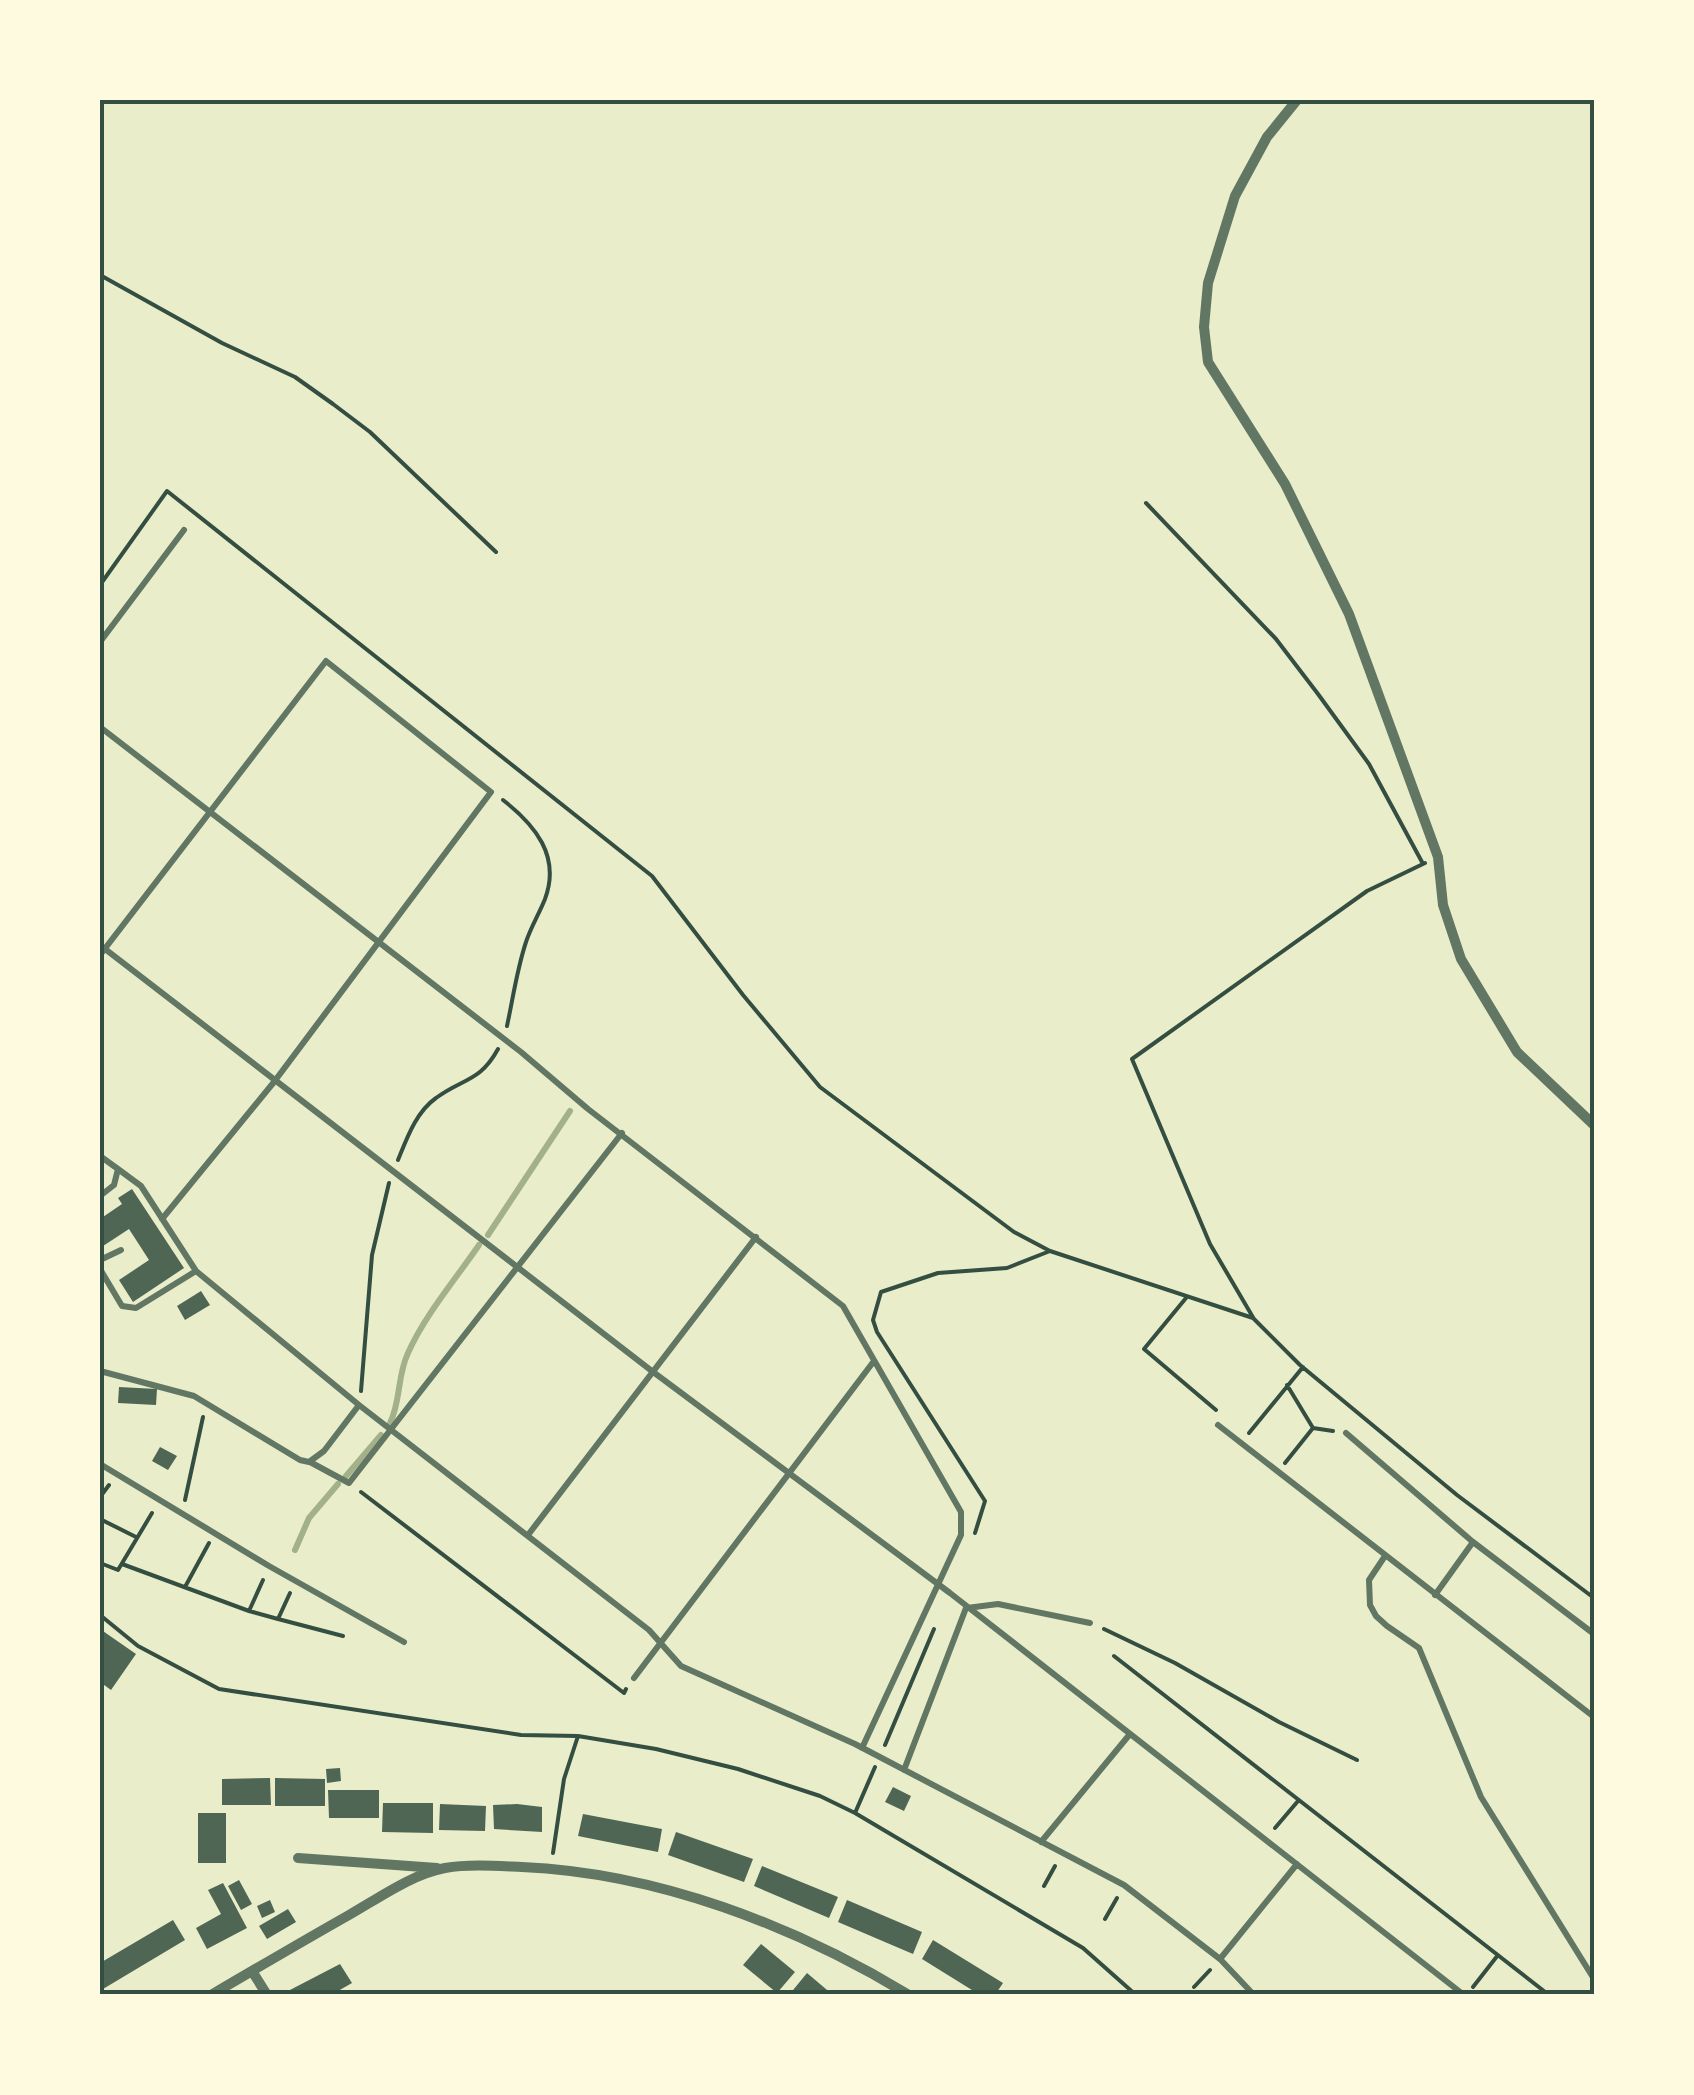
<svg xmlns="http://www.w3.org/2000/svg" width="1694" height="2095" font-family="Inter,sans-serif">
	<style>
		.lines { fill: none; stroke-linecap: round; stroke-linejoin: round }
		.stream { stroke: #a3b18a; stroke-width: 6 }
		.building { fill: #4f6655 }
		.path { stroke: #344e41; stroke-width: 4 }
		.service { stroke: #617663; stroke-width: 6 }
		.minor { stroke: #617663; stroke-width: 10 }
		.neatline { fill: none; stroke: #344e41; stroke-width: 4 }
	</style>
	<rect width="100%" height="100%" fill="#e9edc9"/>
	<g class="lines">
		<!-- stream -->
		<path class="stream" d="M488,1235L570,1111
			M390,1423C401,1401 397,1376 408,1353C425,1315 455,1280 479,1245
			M346,1476L381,1435
			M295,1550L309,1518L338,1484"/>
	</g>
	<!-- building -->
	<path class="building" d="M132,1189L184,1268L133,1302L119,1280L149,1260L129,1229L100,1248V1219L122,1204L118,1198Z
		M201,1291L210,1305L185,1320L177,1306Z
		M119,1387L157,1389L156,1405L118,1403Z
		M160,1447L177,1456L168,1470L152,1461Z
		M100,1629L136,1654L111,1690L100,1682Z
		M340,1768L341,1781L327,1783L326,1769Z
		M270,1778L271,1805H222V1779Z
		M275,1778L325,1779V1806H275Z
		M893,1787L911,1796L904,1811L885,1802Z
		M328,1790H379V1818H329Z
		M383,1803H433V1833L382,1832Z
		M440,1804L486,1806L485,1831L439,1830Z
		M517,1804L542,1807V1832L494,1829L493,1805Z
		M198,1813H226V1863H198Z
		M583,1814L662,1829L658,1852L578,1836Z
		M676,1832L753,1859L744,1882L668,1855Z
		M762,1866L838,1897L829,1918L754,1886Z
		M239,1880L252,1904L241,1910L228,1886Z
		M223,1883L247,1928L207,1949L196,1928L221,1914L208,1890Z
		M270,1900L275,1912L262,1918L257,1906Z
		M847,1900L922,1932L913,1954L838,1922Z
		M288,1909L296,1922L267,1939L259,1926Z
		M173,1920L185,1940L103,1989L100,1963Z
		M933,1940L1003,1983L995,1995H980L922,1959Z
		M761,1944L795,1972L777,1993L743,1965Z
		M340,1964L352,1983L331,1995H291L288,1991Z
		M807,1973L833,1995H789Z"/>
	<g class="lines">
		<!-- path -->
		<path class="path" d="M100,275L222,343L295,377L333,404L370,432L496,552
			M1146,503L1276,639L1318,694L1369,764L1422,862
			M100,585L167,491L652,876L743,995L820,1087L1014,1232L1050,1251
			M503,800C535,825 561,856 545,899C539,914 531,927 526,942C517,969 513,998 507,1026
			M1425,863L1367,891L1132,1059L1210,1244L1254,1319L1300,1365L1457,1495L1594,1598
			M398,1160C407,1138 416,1112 436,1098C463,1078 480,1082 498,1049
			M1186,1298L1144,1349L1216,1410
			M361,1391L372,1255L389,1183
			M1313,1428L1333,1431
			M1249,1433L1303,1367
			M1285,1463L1313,1428L1287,1385
			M361,1492L624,1693L626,1689
			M100,1497L109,1485
			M185,1500L203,1417
			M100,1519L136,1537
			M975,1533L985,1501L877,1332L873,1320L881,1292L938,1273L1007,1268L1050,1251L1253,1318
			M100,1563L118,1570L152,1513
			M122,1564L249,1611L263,1580
			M185,1587L209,1543
			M290,1593L278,1619L343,1636
			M249,1611L278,1619
			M100,1615L138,1646L219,1689L521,1735L578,1736L656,1749L738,1769L820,1796L855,1813L1083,1948L1136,1995
			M1104,1629L1175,1663L1279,1722L1357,1760
			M1114,1656L1549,1995
			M885,1745L934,1629
			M855,1813L875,1767
			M1275,1828L1298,1801
			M553,1853L564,1779L578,1736
			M1044,1886L1055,1866
			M1105,1919L1117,1898
			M1194,1987L1210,1970
			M1473,1987L1498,1955"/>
		<!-- service -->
		<path class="service" d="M100,642L184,530
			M100,727L521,1052L588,1109L843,1306L961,1512V1535L862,1748
			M100,945L652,1371L950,1593L1464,1995
			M100,955L326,661L491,792L274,1082L162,1219
			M100,1156L118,1169L114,1185L100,1196
			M100,1260L121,1250
			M100,1269L122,1306L136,1308L196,1271
			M100,1371L194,1396L300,1460L309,1462L324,1451L359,1405L196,1271L141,1186L118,1169
			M359,1405L649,1630L681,1666L855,1744L1124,1885L1220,1959L1254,1995
			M1218,1425L1594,1717
			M1346,1433L1473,1542L1594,1634
			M310,1462L349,1483L622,1133
			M100,1464L269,1566L404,1642
			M528,1535L756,1237
			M1385,1556L1369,1580L1370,1605L1376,1616L1387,1626L1419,1648L1481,1797L1594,1979
			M1435,1595L1473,1542
			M967,1608L998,1604L1090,1623
			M634,1678L874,1361
			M904,1770L966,1608
			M1041,1842L1130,1734
			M1220,1959L1297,1864"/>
		<!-- minor -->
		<path class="minor" d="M1297,100L1267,137L1235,196L1208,283L1204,327L1208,362L1285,484L1349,614L1438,857L1443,905L1461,959L1517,1052L1594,1125
			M298,1858L437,1868
			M252,1971L267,1995
			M211,1995C257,1968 303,1941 349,1915C379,1898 412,1874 445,1868C470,1864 497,1866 522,1867C658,1873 793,1925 909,1995"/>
	</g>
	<!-- border -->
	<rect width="1694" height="2095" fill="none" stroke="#fefae0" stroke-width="205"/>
	<rect x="102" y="102" width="1490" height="1890" class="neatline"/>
</svg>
